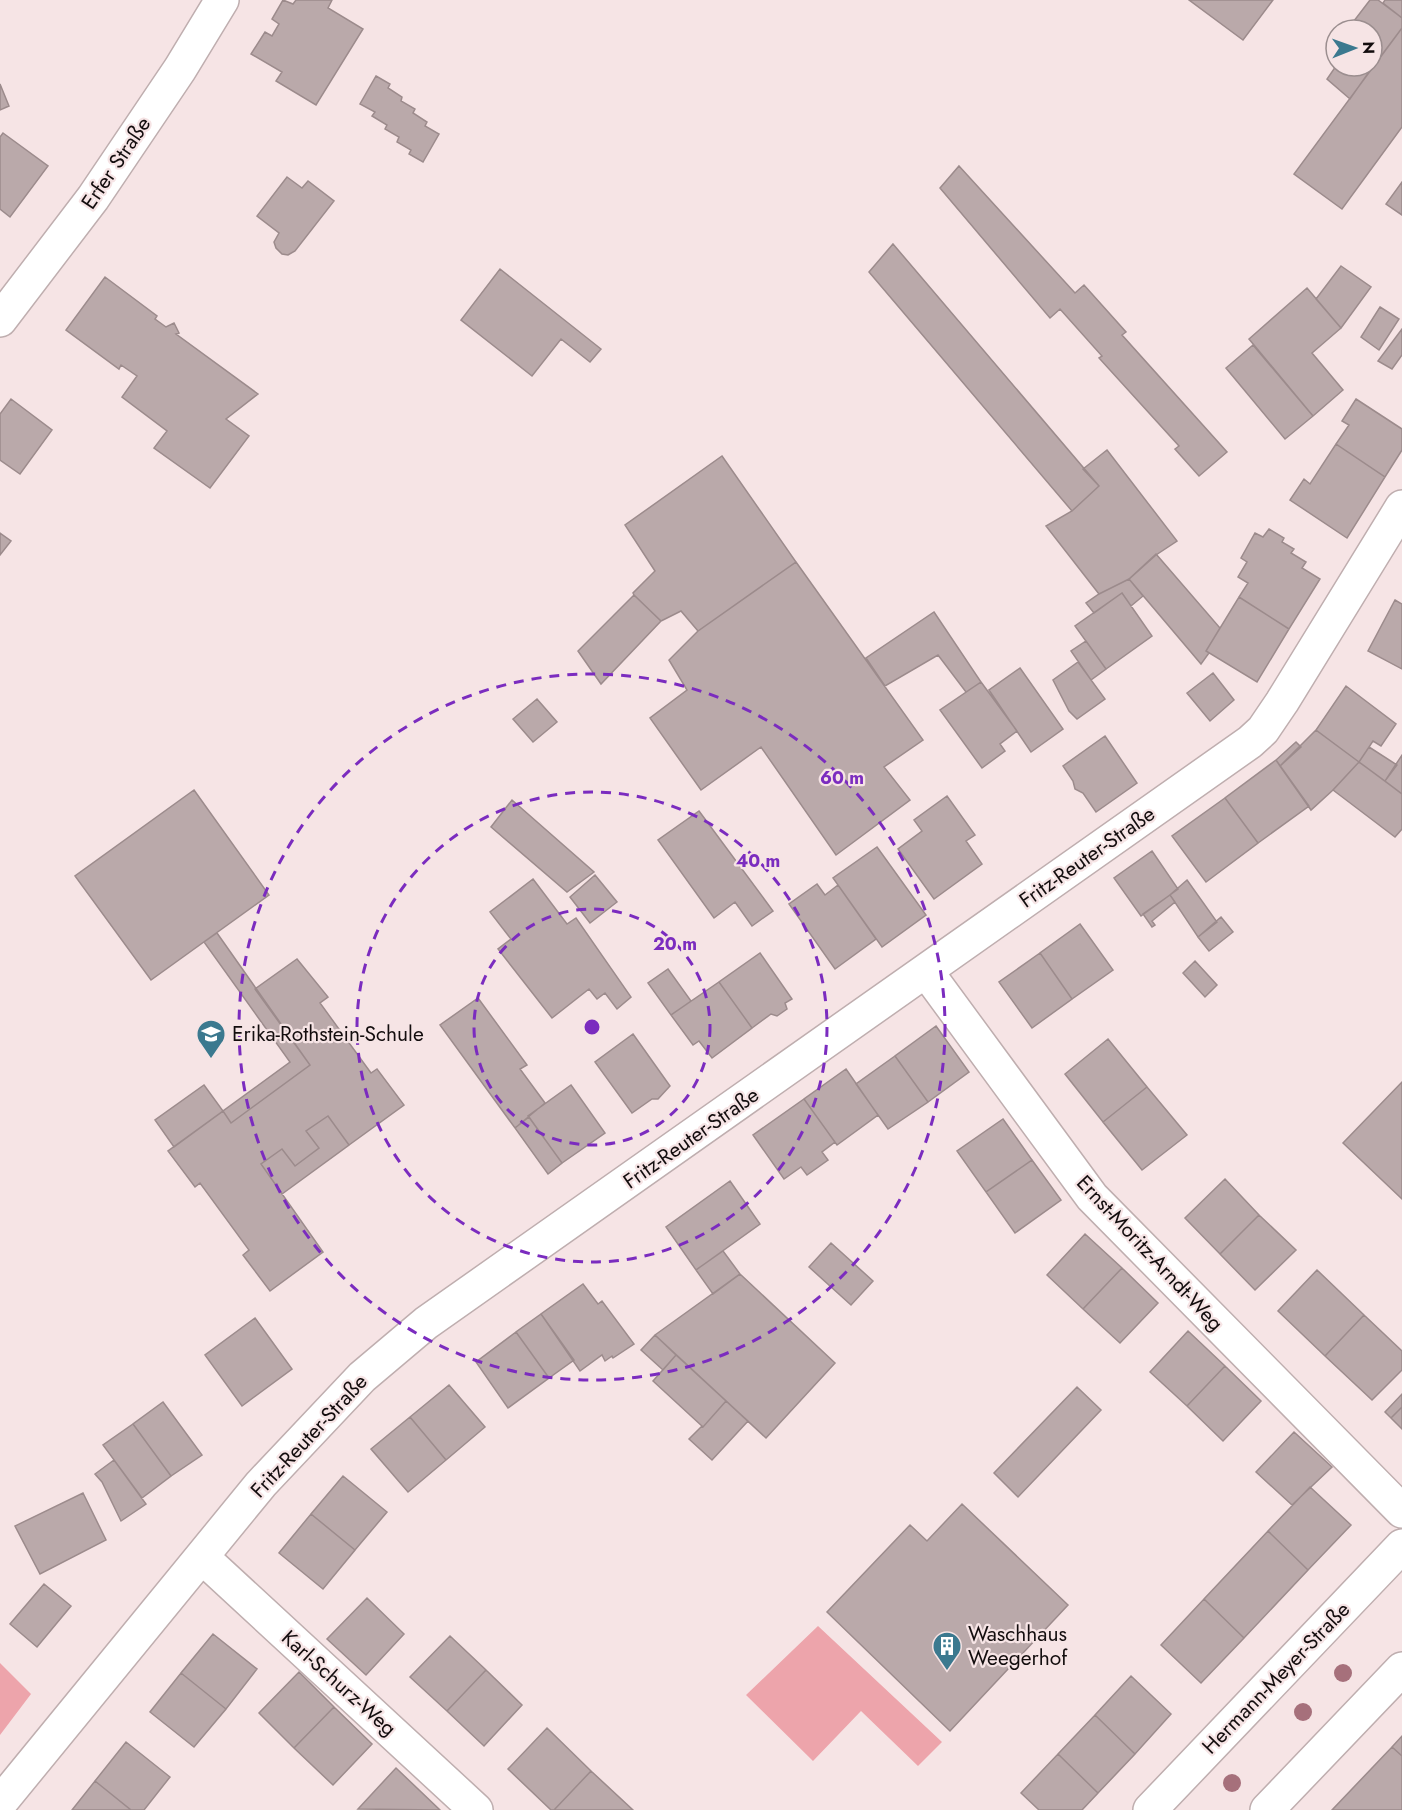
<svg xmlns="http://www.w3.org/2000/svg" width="1402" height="1810" font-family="Jost,sans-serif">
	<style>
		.green { fill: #eda4ab }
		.building { fill: #baa9aa; stroke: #9c8b8c; stroke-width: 1.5 }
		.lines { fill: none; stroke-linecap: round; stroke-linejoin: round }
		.street-casing { stroke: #bfaeaf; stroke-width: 36 }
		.street { stroke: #fff; stroke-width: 33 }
		.tree { fill: #a6707b }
		.ring { fill: none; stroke: #7b2cbf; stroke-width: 3; stroke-dasharray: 10 8 }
		.labels { text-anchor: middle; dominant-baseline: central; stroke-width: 4.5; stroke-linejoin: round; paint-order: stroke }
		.street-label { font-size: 21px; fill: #130d0e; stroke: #f6e4e5 }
		.poi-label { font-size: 21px; fill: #130d0e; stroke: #f6e4e5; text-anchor: start }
		.centre { fill: #7b2cbf; stroke: #f6e4e5; stroke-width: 3 }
		.ring-label { font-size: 18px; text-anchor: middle; font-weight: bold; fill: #7b2cbf; stroke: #f6e4e5; stroke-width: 4.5; stroke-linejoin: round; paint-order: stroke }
	</style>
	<rect width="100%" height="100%" fill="#f6e4e5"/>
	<!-- green -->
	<path class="green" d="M818,1626L942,1742L918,1766L861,1711L813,1761L746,1695Z
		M0,1663L31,1694L0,1735Z"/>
	<!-- building -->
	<path class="building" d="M283,0L293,4L296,0H332L328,8L363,29L316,105L276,81L282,72L251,54L265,32L272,36L279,24L272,19Z
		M1189,0H1273L1243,40Z
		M1370,0H1378L1402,18V28L1369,72L1361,66H1372V30H1347Z
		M1385,0H1402V18L1383,3Z
		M1402,28V127L1342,209L1294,174Z
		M1336,66H1361L1369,72L1350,99L1327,79Z
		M376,76L390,84L388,88L402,97L401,101L415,109L413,113L427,122L425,126L439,134L423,162L409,154L411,150L397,142L399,137L385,129L387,125L372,116L375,112L360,104Z
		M0,84L9,106L0,110Z
		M3,133L48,166L10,217L0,209V137Z
		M959,166L1075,293L1084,285L1126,332L1122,335L1227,452L1199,476L1175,449L1179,446L1099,358L1102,356L1060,309L1050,318L940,188Z
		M287,177L302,188L308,181L334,201L295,251L288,255L282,254L276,248L274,242L279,233L257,216Z
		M1402,182V215L1386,204Z
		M893,244L1099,486L1072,511L869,272Z
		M1341,266L1371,287L1341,328L1316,299Z
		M500,269L601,349L590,362L561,339L532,376L461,320Z
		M105,277L157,316L155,319L166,327L174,323L179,333L176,334L258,394L226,419L249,436L210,488L154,448L167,431L122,397L137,376L121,365L119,369L66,330Z
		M1307,288L1341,328L1312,353L1343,390L1313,416L1249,339Z
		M1380,307L1399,319L1379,350L1361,337Z
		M1402,329V355L1392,369L1378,361Z
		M1253,345L1313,416L1285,439L1226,368Z
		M11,399L52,430L20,474L0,460V414Z
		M1356,399L1402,429V450L1385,477L1336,444L1349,425L1342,421Z
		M1336,444L1385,477L1347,538L1290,500L1304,479L1310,484Z
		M1107,450L1177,541L1156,555L1129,579L1099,594L1046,526L1072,511L1099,486L1083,469Z
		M722,456L796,562L698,631L681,611L661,621L634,595L633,593L655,571L625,525Z
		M1269,529L1284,538L1282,542L1294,549L1291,553L1306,562L1302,568L1320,579L1289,629L1239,597L1248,583L1238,577L1247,562L1241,558L1255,533L1263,537Z
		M0,533L11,541L0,555Z
		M1156,554L1220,628L1206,651L1209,653L1201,664L1129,579Z
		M796,562L923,740L884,767L910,800L836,855L761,747L701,790L650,718L687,690L669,660L698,631Z
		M1129,579L1143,596L1131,606L1122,593L1094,613L1086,603L1099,594Z
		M1122,593L1152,636L1106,669L1075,626Z
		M634,595L661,621L601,684L578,651Z
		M1239,597L1289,629L1257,682L1206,651Z
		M1395,600L1402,604V669L1368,651Z
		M934,612L981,682L966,692L938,655L885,686L866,658Z
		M1086,641L1106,669L1091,680L1071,651Z
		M1078,662L1105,699L1077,719L1069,711L1053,680Z
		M1020,668L1063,729L1031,752L989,690Z
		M1213,673L1234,700L1210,721L1187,693Z
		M981,682L1017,731L1000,744L1005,751L982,768L940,710Z
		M1346,686L1396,724L1381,746L1373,741L1359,762L1316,730Z
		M537,699L557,722L533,742L513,719Z
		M1316,730L1359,762L1333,790L1311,810L1280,766Z
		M1105,736L1137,783L1096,812L1083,793L1075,789L1073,781L1063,766Z
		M1296,742L1301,747L1280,766L1276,760Z
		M1369,747L1397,765L1385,781L1359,762Z
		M1402,755V794L1385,781Z
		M1276,760L1309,806L1258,843L1225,798Z
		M1359,762L1402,794V829L1395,837L1333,790Z
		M194,790L269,895L151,980L75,876Z
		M947,796L975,835L966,841L982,864L934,899L898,849L922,831L914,820Z
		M1225,798L1258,843L1206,882L1172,836Z
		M512,800L594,872L567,892L491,827Z
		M699,811L773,911L752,926L735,902L714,918L658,840Z
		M877,847L926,915L882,947L833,878Z
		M1152,851L1178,889L1141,916L1114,878Z
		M595,875L617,902L590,923L570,897Z
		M533,879L567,924L576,918L631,997L617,1009L605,993L597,999L589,989L552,1018L498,949L511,939L490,912Z
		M1187,880L1217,922L1198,937L1170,895Z
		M817,884L825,895L838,885L876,939L835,969L789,904Z
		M1170,895L1175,902L1152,921L1155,925L1152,927L1143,914Z
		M1221,917L1233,932L1209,951L1198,937Z
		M1080,924L1113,970L1072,999L1040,953Z
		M217,933L310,1065L231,1123L223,1111L290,1062L204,942Z
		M760,953L792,999L785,1003L787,1009L777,1016L771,1014L752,1028L719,982Z
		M1040,953L1072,999L1032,1028L999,982Z
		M297,959L328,997L320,1003L371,1073L377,1069L404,1105L349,1145L328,1116L306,1131L319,1148L295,1166L282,1149L261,1164L323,1252L270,1291L243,1255L249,1250L200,1183L195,1187L168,1151L223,1111L231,1123L310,1065L255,989Z
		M1195,961L1217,985L1205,997L1183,973Z
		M668,969L691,1001L671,1015L648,983Z
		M719,982L752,1028L712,1058L699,1041L693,1045L671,1015Z
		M478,998L527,1065L520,1069L545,1103L515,1128L440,1025Z
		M936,1026L969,1072L928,1102L895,1056Z
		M633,1034L670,1086L658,1099H652L632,1113L595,1062Z
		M1108,1039L1147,1087L1103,1122L1065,1074Z
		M895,1056L928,1102L888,1129L856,1084Z
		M846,1069L878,1115L837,1145L804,1099Z
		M1402,1082V1199L1343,1143Z
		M204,1085L223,1111L174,1147L155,1120Z
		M571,1085L605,1133L562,1163L528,1116Z
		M1147,1087L1187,1135L1142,1170L1103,1122Z
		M804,1099L835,1142L822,1152L828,1160L807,1175L801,1167L784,1179L753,1135Z
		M328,1116L349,1145L282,1194L261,1164L282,1149L295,1166L319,1148L306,1131Z
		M529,1117L562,1163L548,1174L515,1128Z
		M1003,1119L1032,1160L986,1192L957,1151Z
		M1032,1160L1061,1200L1015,1233L986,1192Z
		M1225,1179L1259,1215L1220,1254L1185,1218Z
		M730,1181L760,1224L696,1270L666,1227Z
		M1259,1215L1296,1250L1255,1290L1220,1254Z
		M1085,1234L1122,1268L1083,1309L1047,1275Z
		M831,1243L873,1281L851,1305L809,1267Z
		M723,1251L740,1274L713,1294L696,1270Z
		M1122,1268L1158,1303L1120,1343L1083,1309Z
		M1317,1270L1364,1315L1325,1356L1278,1311Z
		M740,1274L835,1363L766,1438L655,1335Z
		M583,1284L598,1304L602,1301L634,1344L613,1358L612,1356L605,1361L602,1355L580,1371L541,1314Z
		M541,1314L574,1360L549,1378L516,1332Z
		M1364,1315L1402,1351V1370L1372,1400L1325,1356Z
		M255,1318L292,1369L242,1406L205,1355Z
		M1188,1331L1225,1366L1187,1406L1150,1372Z
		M516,1332L549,1378L508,1408L476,1362Z
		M655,1335L676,1355L663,1370L641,1350Z
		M676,1355L726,1401L703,1427L653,1381Z
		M1225,1366L1261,1401L1223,1441L1187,1406Z
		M449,1385L485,1427L446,1460L410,1417Z
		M1077,1387L1101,1410L1018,1497L994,1473Z
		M1402,1394V1407L1391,1418L1385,1412Z
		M726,1401L748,1421L712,1460L689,1439L702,1426L703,1427Z
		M163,1402L202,1455L171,1476L133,1424Z
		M1402,1407V1429L1391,1418Z
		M410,1417L446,1460L408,1492L371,1449Z
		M133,1424L171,1476L142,1498L103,1445Z
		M1294,1432L1332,1467L1292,1505L1256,1472Z
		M114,1460L146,1504L121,1521L102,1482L95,1474Z
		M343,1476L387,1512L355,1550L311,1514Z
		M1310,1487L1351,1525L1308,1570L1268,1531Z
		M83,1493L106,1540L40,1574L15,1526Z
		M962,1504L1068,1605L950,1731L827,1612L910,1525L927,1541Z
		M311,1514L355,1550L323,1589L279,1553Z
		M1268,1531L1308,1570L1244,1638L1204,1599Z
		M44,1584L71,1606L37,1647L10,1624Z
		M367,1598L404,1634L366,1675L327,1639Z
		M1204,1599L1244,1638L1201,1683L1161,1645Z
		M213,1634L257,1669L226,1709L181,1673Z
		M450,1636L486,1670L447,1711L410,1677Z
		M486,1670L522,1705L484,1746L447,1711Z
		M299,1672L334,1707L294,1748L259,1713Z
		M181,1673L226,1709L194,1747L150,1712Z
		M1131,1676L1171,1714L1135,1754L1095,1715Z
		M334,1707L372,1744L333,1785L294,1748Z
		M1095,1715L1135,1754L1098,1793L1058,1754Z
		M547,1728L591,1771L554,1810H551L508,1769Z
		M1402,1736V1756L1392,1747Z
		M126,1742L170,1777L144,1810H131L95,1781Z
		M1392,1747L1402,1756V1810H1332Z
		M1058,1754L1098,1793L1082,1810H1039L1021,1793Z
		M396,1768L440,1810L358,1809Z
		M591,1771L633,1810H554Z
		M95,1781L131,1810H72Z"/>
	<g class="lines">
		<!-- street casing -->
		<g class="street-casing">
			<path id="street" d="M0,320L93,198L180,69L222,0
				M926,971L1092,1197L1402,1511
				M202,1557L476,1810
				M0,1803L261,1484L362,1377L426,1323L1250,742L1263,730L1282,702L1402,507
				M1150,1810L1402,1546
				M1267,1810L1402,1669"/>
		</g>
		<!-- street -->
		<use href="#street" class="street"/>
	</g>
	<!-- trees -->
	<g class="tree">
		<circle cx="1343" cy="1673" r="9"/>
		<circle cx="1303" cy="1712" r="9"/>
		<circle cx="1232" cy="1783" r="9"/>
	</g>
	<!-- distance rings -->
	<g class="ring">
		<circle cx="592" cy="1027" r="118"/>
		<circle cx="592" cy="1027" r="235"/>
		<circle cx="592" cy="1027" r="353"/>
	</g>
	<!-- icons -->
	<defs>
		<g id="school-pin" transform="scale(1.5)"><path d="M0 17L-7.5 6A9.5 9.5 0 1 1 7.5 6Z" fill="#3b798f" stroke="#f6e4e5"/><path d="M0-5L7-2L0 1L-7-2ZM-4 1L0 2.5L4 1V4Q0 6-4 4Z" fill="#fff"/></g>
		<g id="building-pin" transform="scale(1.5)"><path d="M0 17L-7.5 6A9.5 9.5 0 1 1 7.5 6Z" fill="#3b798f" stroke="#f6e4e5"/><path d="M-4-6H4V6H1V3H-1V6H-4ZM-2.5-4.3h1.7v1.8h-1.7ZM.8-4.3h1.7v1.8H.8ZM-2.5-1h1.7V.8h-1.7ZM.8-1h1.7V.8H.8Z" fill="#fff"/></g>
	</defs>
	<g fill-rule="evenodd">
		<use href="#school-pin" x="211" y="1034"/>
		<use href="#building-pin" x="947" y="1646"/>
	</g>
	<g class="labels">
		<!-- street labels -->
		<g class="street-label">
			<text transform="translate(116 163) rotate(-56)">Erfer Straße</text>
			<text transform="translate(1087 857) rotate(-35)">Fritz-Reuter-Straße</text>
			<text transform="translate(691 1138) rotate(-35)">Fritz-Reuter-Straße</text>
			<text transform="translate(1150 1253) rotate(47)">Ernst-Moritz-Arndt-Weg</text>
			<text transform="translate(309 1436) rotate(-47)">Fritz-Reuter-Straße</text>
			<text transform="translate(1276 1678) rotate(-46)">Hermann-Meyer-Straße</text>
			<text transform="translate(339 1683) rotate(42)">Karl-Schurz-Weg</text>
		</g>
		<!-- poi labels -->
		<g class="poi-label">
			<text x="232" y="1034">Erika-Rothstein-Schule</text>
			<text x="968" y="1634">Waschhaus<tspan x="968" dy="24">Weegerhof</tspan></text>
		</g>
	</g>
	<circle cx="592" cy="1027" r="9" class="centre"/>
	<g class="ring-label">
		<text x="842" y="784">60 m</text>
		<text x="758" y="867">40 m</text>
		<text x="675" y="950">20 m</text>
	</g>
	<!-- north arrow -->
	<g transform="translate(1354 48) rotate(89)"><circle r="28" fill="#f6e4e5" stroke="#9b8e8f" stroke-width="1.5"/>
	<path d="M0-4.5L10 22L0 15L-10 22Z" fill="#3b798f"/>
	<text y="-9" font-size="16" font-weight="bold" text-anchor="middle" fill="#130d0e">N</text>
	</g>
</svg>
